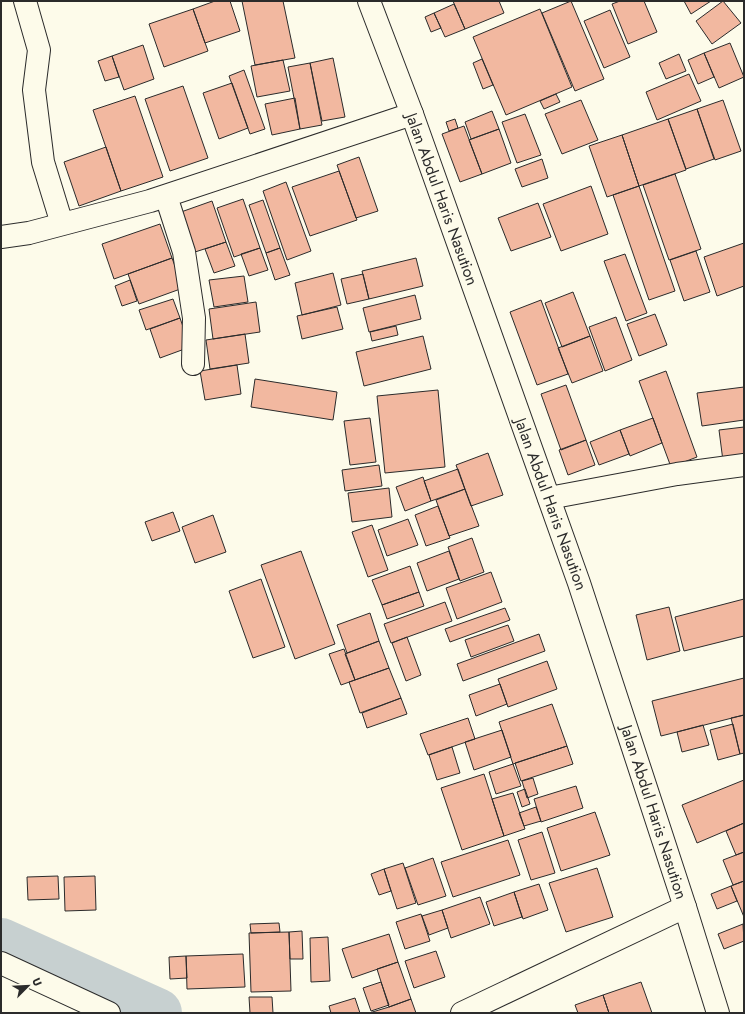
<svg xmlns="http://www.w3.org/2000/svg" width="745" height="1014" font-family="Jost,sans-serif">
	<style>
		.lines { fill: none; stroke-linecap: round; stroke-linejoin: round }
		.river { stroke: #c7d0d0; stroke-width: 50 }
		.building { fill: #f2b8a0; stroke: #2b2b2b }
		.street-casing { stroke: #2b2b2b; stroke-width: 24 }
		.primary-casing { stroke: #2b2b2b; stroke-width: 24 }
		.street { stroke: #fdfbea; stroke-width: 22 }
		.primary { stroke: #fdfbea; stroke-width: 22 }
		.labels { text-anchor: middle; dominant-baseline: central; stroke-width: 3; stroke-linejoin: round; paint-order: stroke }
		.street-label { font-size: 16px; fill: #2b2b2b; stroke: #fdfbea }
	</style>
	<rect width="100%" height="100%" fill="#fdfbea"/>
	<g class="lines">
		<!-- river -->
		<path class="river" d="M1,943L157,1013"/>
	</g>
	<!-- building -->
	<path class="building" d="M215,1H230L240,31L205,43L193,9Z
		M242,1H283L295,58L255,65Z
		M453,1H499L504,13L465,29Z
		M571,1L604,79L575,91L542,13Z
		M620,1H644L657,32L628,44L612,4Z
		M684,1H711L691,14Z
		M723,1L741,23L712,44L696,21Z
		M454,4L465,29L445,37L434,13Z
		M193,9L208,51L164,67L149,24Z
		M540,9L572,87L506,115L473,37Z
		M610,10L630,57L604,68L584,21Z
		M434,13L441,28L431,32L425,17Z
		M730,43L744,77L719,88L704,53Z
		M143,45L154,79L124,90L112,56Z
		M704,53L714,77L698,84L688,60Z
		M679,54L686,71L666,79L659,63Z
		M112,56L119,77L105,81L98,61Z
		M333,58L345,117L322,121L310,63Z
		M482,59L493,85L483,89L473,63Z
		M283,60L290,91L257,97L251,66Z
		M310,63L322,125L300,129L288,67Z
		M244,70L265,129L250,134L229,76Z
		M689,74L701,101L657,120L646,92Z
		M232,83L248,128L219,139L203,93Z
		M183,86L208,158L170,171L145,99Z
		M556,94L560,102L544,109L540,101Z
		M135,96L163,177L121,191L93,110Z
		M295,98L300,129L272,135L265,104Z
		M581,100L598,140L562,154L545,114Z
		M723,100L741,151L715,160L697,109Z
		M697,109L714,159L686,169L668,119Z
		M492,111L499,129L471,139L465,122Z
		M525,114L541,155L517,163L502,122Z
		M455,119L458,128L449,131L446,122Z
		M668,119L686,170L639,186L622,135Z
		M464,126L482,174L460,182L442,134Z
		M499,129L511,163L482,174L469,140Z
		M622,135L639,186L607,197L589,146Z
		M106,147L121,191L79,206L64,162Z
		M359,157L378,211L356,218L337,165Z
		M542,159L548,178L522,187L515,169Z
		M339,171L357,220L310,236L292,187Z
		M675,174L701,249L669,260L643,185Z
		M286,182L311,251L287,260L263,191Z
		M591,186L608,234L561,251L543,204Z
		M639,186L675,291L649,300L613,195Z
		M243,199L260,248L234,257L217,208Z
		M263,200L280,248L266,253L249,205Z
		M212,201L226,242L195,252L181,212Z
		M538,203L551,237L511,251L498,218Z
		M160,224L172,258L114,279L102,244Z
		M226,242L235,266L214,273L205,249Z
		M744,243V286L717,296L704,257Z
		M260,248L268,270L249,276L241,254Z
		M280,248L290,275L275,280L266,253Z
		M696,251L710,292L684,301L670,260Z
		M625,254L647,313L626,321L604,261Z
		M172,258L183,288L139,304L128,274Z
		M416,258L423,286L369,299L362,271Z
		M333,273L341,305L302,315L295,283Z
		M363,274L369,299L347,304L341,279Z
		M244,276L248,302L214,307L209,280Z
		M130,280L137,301L122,306L115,286Z
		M573,292L590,336L562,347L545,303Z
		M415,295L421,319L369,332L363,308Z
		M173,299L180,318L146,330L139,310Z
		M541,300L568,374L537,385L510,312Z
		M256,302L260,332L213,339L209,309Z
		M337,307L343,329L302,339L297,316Z
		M655,314L667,345L639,356L627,324Z
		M616,317L632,360L605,371L589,327Z
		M180,318L190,347L160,358L150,329Z
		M396,326L398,335L372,341L370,332Z
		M245,334L249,363L210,369L206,340Z
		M423,336L431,369L364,386L356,352Z
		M590,336L603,371L572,383L558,348Z
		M237,365L241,394L205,400L200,371Z
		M666,371L697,457L671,467L639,381Z
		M255,379L337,392L333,420L251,407Z
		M566,385L586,440L561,450L541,394Z
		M744,387V420L702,426L697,393Z
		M438,390L445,467L385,473L377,396Z
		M370,418L376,462L350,465L344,421Z
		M653,418L662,443L630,456L620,430Z
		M744,427V458L723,461L719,430Z
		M620,430L629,454L599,465L590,442Z
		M586,440L595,465L568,475L559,450Z
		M488,453L503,495L471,506L456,465Z
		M379,465L382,486L345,491L342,470Z
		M458,469L465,489L431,501L424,481Z
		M423,477L431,501L405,511L396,487Z
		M389,488L392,517L352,522L348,493Z
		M465,489L479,526L449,536L436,500Z
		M438,506L450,538L426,546L415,515Z
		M173,512L180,531L152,541L145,522Z
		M213,515L226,552L195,563L182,527Z
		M408,519L418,545L387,556L378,530Z
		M372,525L388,570L368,577L352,532Z
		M472,538L484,572L460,581L448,547Z
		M301,551L335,644L295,659L261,565Z
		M449,551L459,579L427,591L417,563Z
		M410,566L419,592L382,605L372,580Z
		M491,572L502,602L457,619L446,588Z
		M261,579L285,647L253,658L229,591Z
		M419,592L424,606L387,619L382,605Z
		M744,599V636L684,651L675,617Z
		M445,602L452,621L391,643L384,624Z
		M669,607L680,651L647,660L636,615Z
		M505,608L510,620L450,642L445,629Z
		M370,613L379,641L347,653L337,625Z
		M508,625L514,641L471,657L465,640Z
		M539,634L545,651L463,681L457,664Z
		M407,637L421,675L406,681L392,643Z
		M379,641L389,668L355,680L345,654Z
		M344,649L355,680L341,685L329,654Z
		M547,661L557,689L508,707L498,679Z
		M389,668L401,698L360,713L349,682Z
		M744,678V715L661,736L652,701Z
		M500,684L507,704L476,716L469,695Z
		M401,698L407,714L367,728L362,713Z
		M552,704L567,746L513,764L499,722Z
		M744,715V753L740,754L731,718Z
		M468,718L475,739L428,755L420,734Z
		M733,724L740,754L718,760L710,730Z
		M703,725L709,745L682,752L677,732Z
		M502,730L511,757L474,770L465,742Z
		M567,746L573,764L521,781L515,763Z
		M452,747L460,773L437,780L429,755Z
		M513,764L521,786L496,794L489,772Z
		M484,774L504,836L462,850L441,788Z
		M533,778L538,794L527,798L522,781Z
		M744,780V823L697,843L682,805Z
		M576,786L583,808L541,822L534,799Z
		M525,789L530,804L522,807L517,792Z
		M513,793L525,829L504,836L492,799Z
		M536,807L541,821L524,826L519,813Z
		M595,812L610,855L561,871L547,828Z
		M744,823V852L736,855L726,831Z
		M542,832L555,873L531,880L518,840Z
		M508,840L520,875L453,897L441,862Z
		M744,852V881L733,885L723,860Z
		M433,858L446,896L418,905L405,868Z
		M403,863L416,903L397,909L384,869Z
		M597,868L613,917L566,932L549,883Z
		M384,869L391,891L379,895L371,874Z
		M58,876L59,899L28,900L27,877Z
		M95,876L96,910L65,911L64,877Z
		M744,881V917L731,886Z
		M539,884L548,910L523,919L514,892Z
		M731,886L737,901L717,909L711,894Z
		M514,892L522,917L494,926L486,902Z
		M480,897L490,924L451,938L442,910Z
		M442,910L448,928L429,935L422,916Z
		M421,914L430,941L405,949L396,922Z
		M279,923L280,932L251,933L250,924Z
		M743,924L744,941L724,949L718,934Z
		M302,931L303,959H290L289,932Z
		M289,932L291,991L251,992L249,933Z
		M389,934L398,962L352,978L342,949Z
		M328,937L330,981L311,982L310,938Z
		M436,951L445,977L414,988L405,961Z
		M243,954L245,987L187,989L186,956Z
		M186,956L187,978L170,979L169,957Z
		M398,962L411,999L389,1007L377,969Z
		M381,982L389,1005L371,1011L363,988Z
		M641,982L652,1013H609L603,995Z
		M603,995L609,1013H578L575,1005Z
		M249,997H272L273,1013H250Z
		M355,998L360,1013H331L329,1006Z
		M411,999L416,1013H369L389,1007Z"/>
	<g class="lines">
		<!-- street casing -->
		<g class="street-casing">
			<path id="street" d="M25,1L39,50L34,90L43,162L62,224
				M166,196L184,252L194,318L193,364
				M1,237L29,233L150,201L412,114
				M549,498L677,474L744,465
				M1,963L109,1013
				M462,1013L685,907"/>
		</g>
		<!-- primary casing -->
		<g class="primary-casing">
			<path id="primary" d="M369,1L412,114L579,583L685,907L718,1013"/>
		</g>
		<!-- street -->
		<use href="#street" class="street"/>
		<!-- primary -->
		<use href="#primary" class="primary"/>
	</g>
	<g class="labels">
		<!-- street labels -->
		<g class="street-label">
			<text transform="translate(442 199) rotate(70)">Jalan Abdul Haris Nasution</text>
			<text transform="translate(551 504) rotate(70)">Jalan Abdul Haris Nasution</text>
			<text transform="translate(654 812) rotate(72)">Jalan Abdul Haris Nasution</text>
		</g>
	</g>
	<!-- border -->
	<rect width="745" height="1014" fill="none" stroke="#2b2b2b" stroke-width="4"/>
	<!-- north arrow -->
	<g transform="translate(28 986) rotate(66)" stroke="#fdfbea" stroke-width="3" paint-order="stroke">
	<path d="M0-3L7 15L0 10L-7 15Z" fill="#2b2b2b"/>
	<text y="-6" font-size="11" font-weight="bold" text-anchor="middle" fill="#2b2b2b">U</text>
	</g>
</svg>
